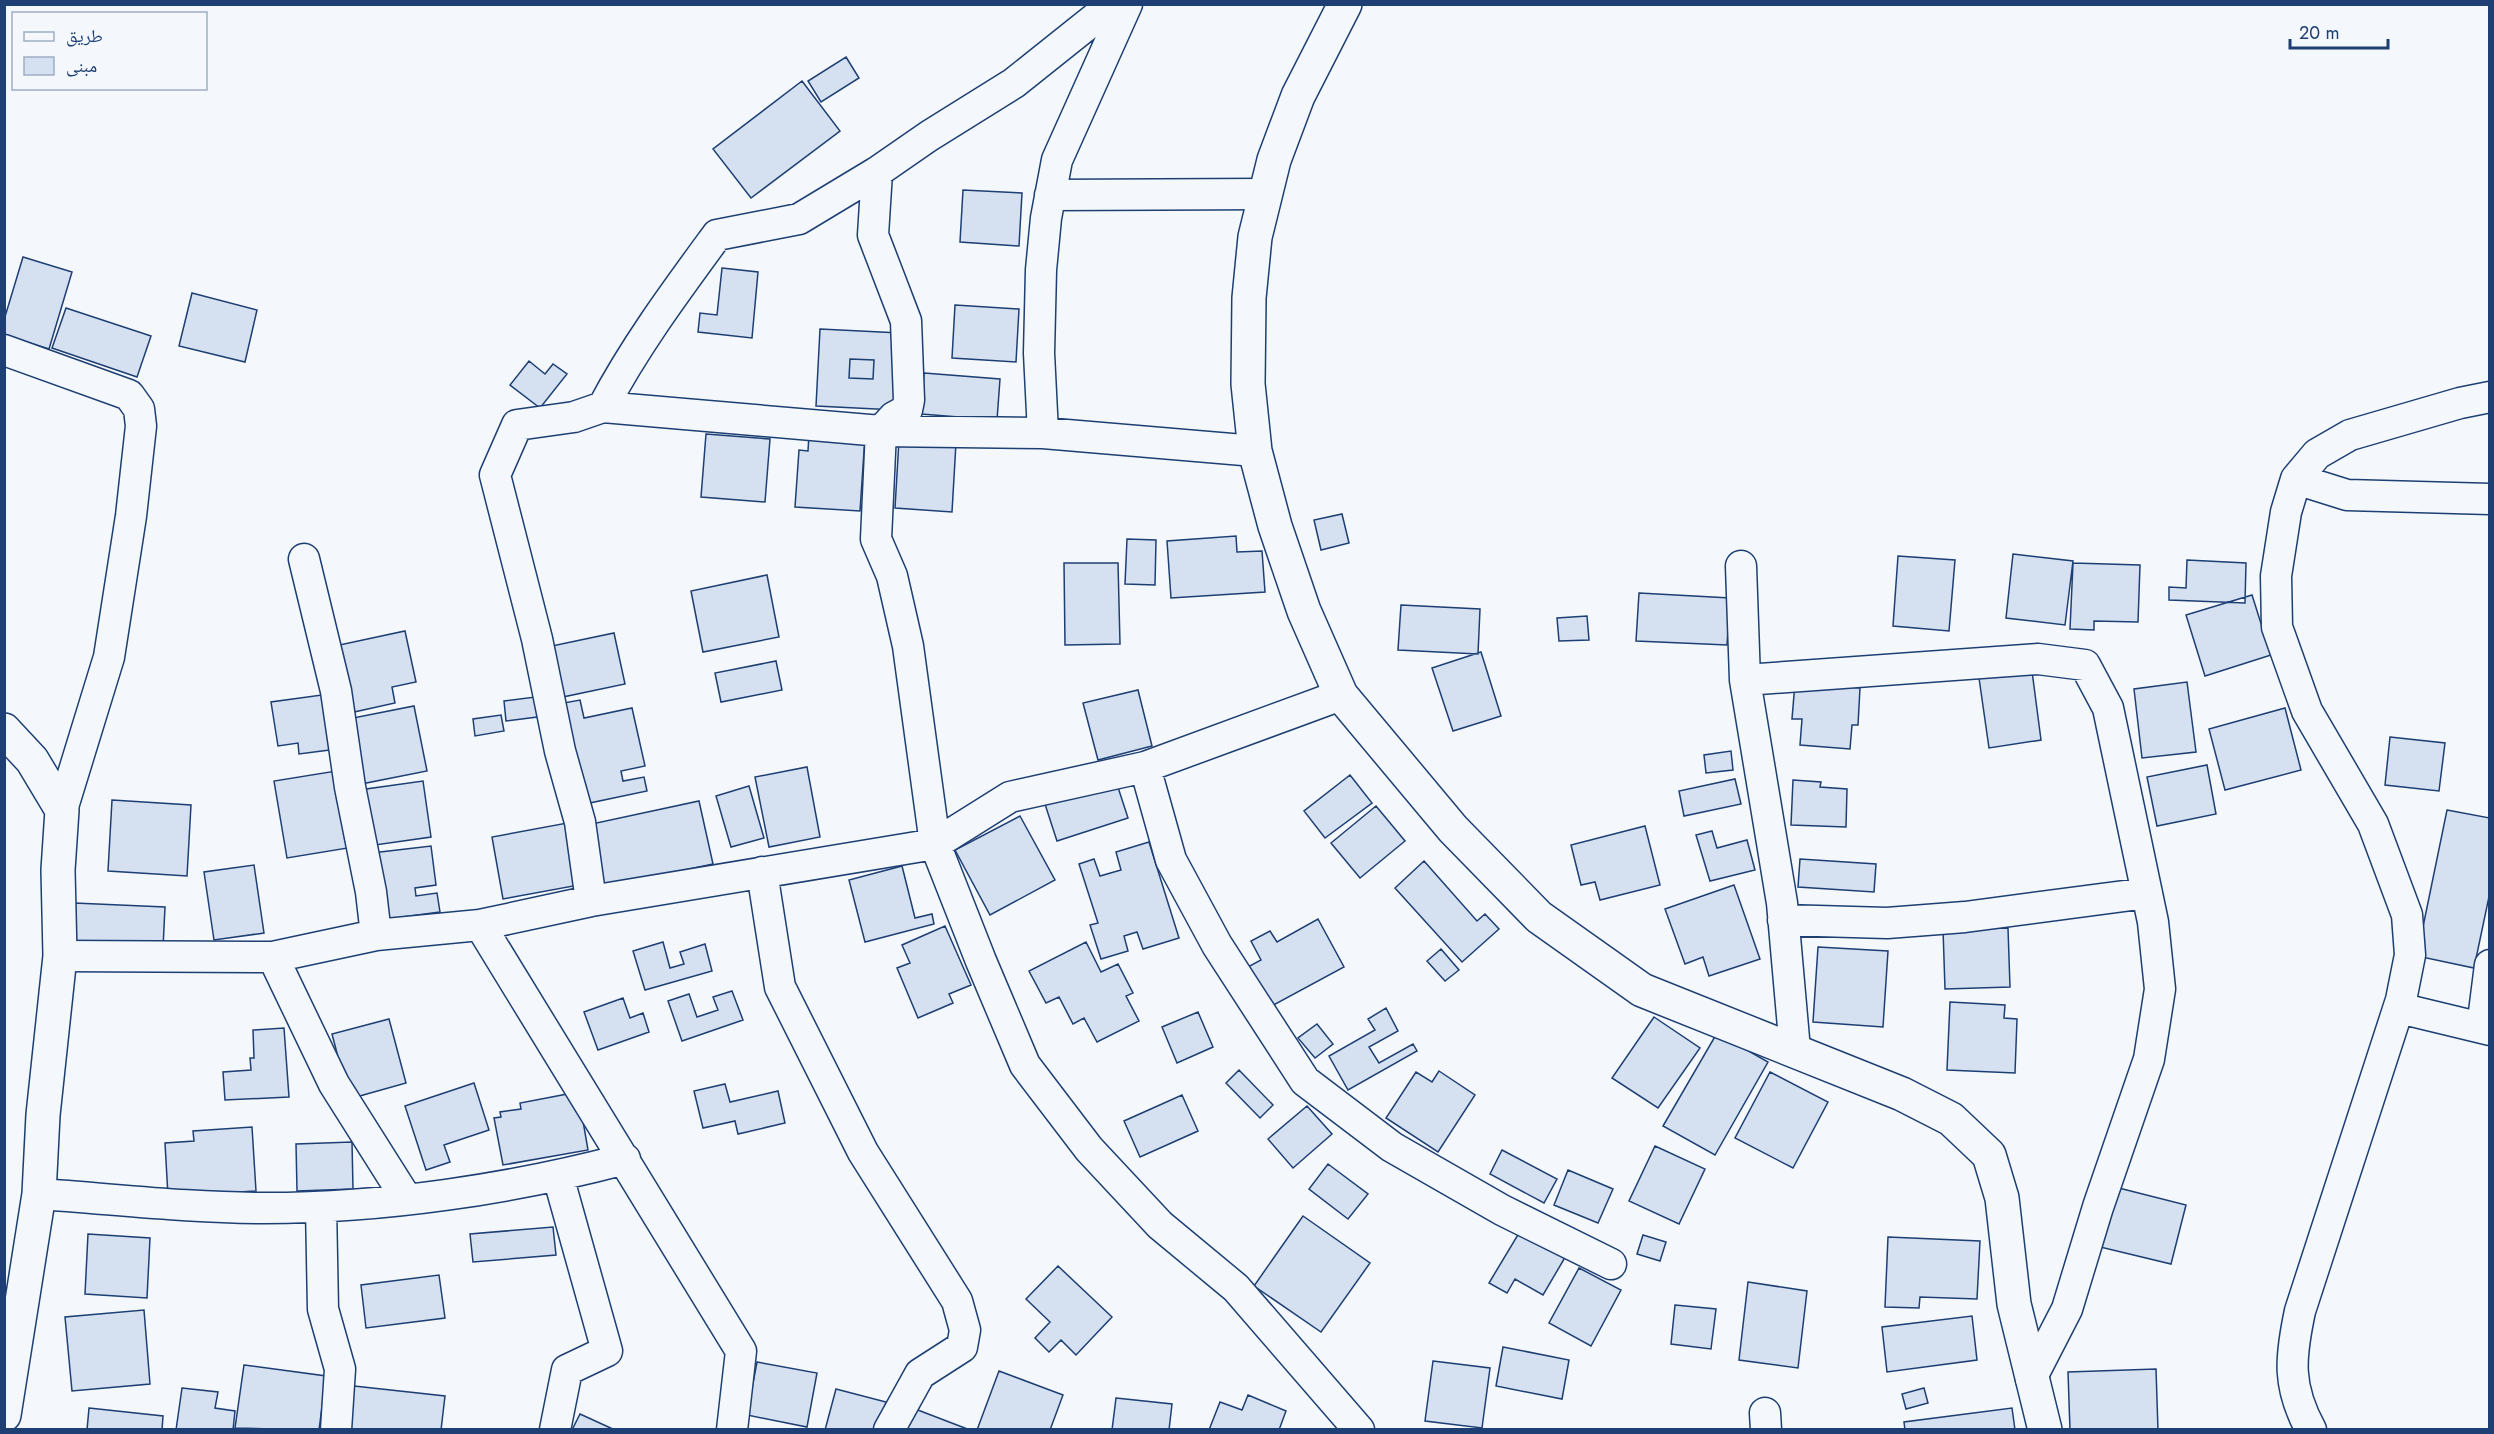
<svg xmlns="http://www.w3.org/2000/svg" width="2494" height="1434" font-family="Jost,'Noto Naskh Arabic',sans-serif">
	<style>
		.building { fill: #d5e0f0; stroke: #1d3f73; stroke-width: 1.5; fill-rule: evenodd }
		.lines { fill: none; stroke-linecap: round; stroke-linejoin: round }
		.street-casing { stroke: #1d3f73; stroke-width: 33 }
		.secondary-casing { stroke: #1d3f73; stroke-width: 36 }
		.street { stroke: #f4f7fb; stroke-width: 30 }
		.secondary { stroke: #f4f7fb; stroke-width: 33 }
	</style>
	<rect width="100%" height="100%" fill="#f4f7fb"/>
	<!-- building -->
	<path class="building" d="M846,57L859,78L821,102L808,81Z
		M802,81L840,131L751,198L713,149Z
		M963,190L1022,193L1019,246L960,242Z
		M23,257L72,272L49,349L4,335V320Z
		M722,268L758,272L752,338L698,332L700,313L717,315Z
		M192,293L257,310L245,362L179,346Z
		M955,305L1019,309L1016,362L952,358Z
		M66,308L151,336L137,377L52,348Z
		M820,329L900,333L896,410L816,406ZM850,359L874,360L873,379L849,378Z
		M850,359L874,360L873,379L849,378Z
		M529,361L545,374L553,364L567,374L540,408L510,385Z
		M924,373L1000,379L997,420L921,414Z
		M706,434L770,439L765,502L701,497Z
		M809,434L865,437L860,511L795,507L799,450L808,451Z
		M899,440L956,443L952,512L895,508Z
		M1342,514L1349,543L1321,550L1314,520Z
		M1236,536L1237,552L1262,551L1265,592L1171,598L1167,541Z
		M1127,539L1156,540L1155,585L1125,584Z
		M2013,554L2073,561L2065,625L2006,618Z
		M1898,556L1955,560L1949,631L1893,626Z
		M2187,560L2246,563L2245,603L2169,600V587L2186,588Z
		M1064,563H1118L1120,644L1065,645Z
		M2073,563L2140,565L2138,622L2094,621V630L2070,629Z
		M767,575L779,637L703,652L691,591Z
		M1639,593L1730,598L1727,645L1636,641Z
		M2252,595L2271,655L2205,676L2186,615Z
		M1401,605L1480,609L1478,654L1398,650Z
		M1587,616L1589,640L1559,641L1557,618Z
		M405,631L416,682L392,687L395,703L345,714L330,647Z
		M614,633L625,684L558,698L547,647Z
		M1481,652L1501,716L1453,731L1432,668Z
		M776,661L782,690L721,702L715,673Z
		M2032,671L2041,740L1989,748L1979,678Z
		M2187,682L2196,752L2142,758L2134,689Z
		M1795,683L1860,688L1858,725H1852L1850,749L1800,745L1802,719H1792Z
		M1138,690L1152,746L1098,760L1083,703Z
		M329,694L337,749L299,754L298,743L278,746L271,702Z
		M543,696L545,716L506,721L504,701Z
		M580,700L584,718L632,708L645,766L621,771L623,781L644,777L647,791L580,805L558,704Z
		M414,706L427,771L361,784L348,719Z
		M2285,708L2301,770L2225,790L2209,729Z
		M501,715L504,731L475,736L473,719Z
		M2390,737L2445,743L2439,791L2385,785Z
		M1731,751L1733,770L1706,773L1704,755Z
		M2207,765L2216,814L2157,826L2147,777Z
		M807,767L820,837L769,847L755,777Z
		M336,771L348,848L287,858L274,781Z
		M1114,775L1128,818L1057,841L1043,798Z
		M1350,775L1372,803L1325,838L1304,811Z
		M1735,779L1741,804L1684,816L1679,791Z
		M1793,780L1821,782L1820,787L1847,789L1846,827L1791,825Z
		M423,781L431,837L368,846L359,790Z
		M749,786L764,838L731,847L716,796Z
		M112,800L191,805L187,876L108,871Z
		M699,801L713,864L601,888L587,825Z
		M1376,806L1405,841L1360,878L1331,843Z
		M2447,810L2490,818V892L2474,968L2417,956Z
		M1020,816L1055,880L990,915L955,850Z
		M567,823L579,885L503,899L492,837Z
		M1645,826L1660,885L1600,900L1595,882L1581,885L1571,845Z
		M1712,831L1717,848L1747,840L1755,870L1710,881L1696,835Z
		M1149,842L1179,938L1143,949L1137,932L1124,936L1128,951L1101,959L1090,925L1098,923L1079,864L1094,859L1100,876L1121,870L1116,852Z
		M431,846L436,885L415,888L416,896L437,893L440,912L380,920L372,853Z
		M1800,859L1876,864L1874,892L1798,887Z
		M1424,861L1477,921L1485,914L1499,929L1462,962L1395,888Z
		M254,865L264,933L214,940L204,872Z
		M902,866L915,918L932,914L934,924L865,942L849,880Z
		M1734,885L1760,959L1709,976L1703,957L1685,964L1665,909Z
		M74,903L165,907L163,948L71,943Z
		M1318,919L1344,967L1268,1008L1246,968L1261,960L1251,941L1270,931L1277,942Z
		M945,926L971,985L949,994L953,1003L918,1018L897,968L910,963L902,945Z
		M2008,928L2010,987L1945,989L1943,929Z
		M663,942L670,968L684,964L680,952L705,944L712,971L645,990L633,951Z
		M1086,942L1101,972L1118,964L1133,993L1126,996L1139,1021L1097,1042L1084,1018L1073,1024L1059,997L1046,1003L1029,971Z
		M1818,947L1888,951L1883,1027L1813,1022Z
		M1441,949L1459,970L1445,981L1427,961Z
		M732,991L743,1020L682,1041L668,1001L689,994L697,1017L718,1010L713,997Z
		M623,998L630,1018L643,1013L649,1032L598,1050L584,1012Z
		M1950,1002L2005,1005L2004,1018L2017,1019L2015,1073L1947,1070Z
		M1386,1008L1398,1031L1369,1047L1379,1063L1413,1044L1417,1051L1348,1090L1329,1056L1375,1030L1368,1019Z
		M1198,1012L1213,1047L1177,1063L1162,1027Z
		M1654,1017L1700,1048L1658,1108L1612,1078Z
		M389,1019L406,1083L349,1099L332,1034Z
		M1317,1024L1333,1044L1315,1058L1298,1038Z
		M284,1028L289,1097L225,1100L223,1072L251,1070L250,1058H254L253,1030Z
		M1717,1033L1768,1062L1715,1155L1663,1126Z
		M1239,1070L1273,1105L1260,1118L1226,1083Z
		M1439,1071L1475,1095L1438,1152L1386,1118L1416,1072L1432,1082Z
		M1770,1072L1828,1102L1793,1168L1735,1138Z
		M474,1083L489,1130L444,1145L450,1162L426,1170L405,1106Z
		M725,1084L730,1102L778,1091L785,1123L738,1134L735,1121L703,1128L694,1091Z
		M578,1092L588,1150L503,1165L494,1118L501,1117L500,1112L521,1109L520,1103Z
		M1182,1095L1198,1131L1140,1157L1124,1121Z
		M1307,1106L1332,1134L1293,1168L1268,1139Z
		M252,1127L256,1191L168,1196L165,1143L194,1141L193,1131Z
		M352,1142L353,1189L297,1191L296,1144Z
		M1655,1146L1705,1169L1679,1224L1629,1201Z
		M1502,1150L1557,1179L1544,1203L1490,1174Z
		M1328,1164L1368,1194L1348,1219L1309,1189Z
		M1568,1170L1613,1189L1598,1223L1554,1205Z
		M2111,1186L2186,1205L2171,1264L2096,1246Z
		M1303,1216L1370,1263L1321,1332L1254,1286Z
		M553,1227L556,1255L473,1262L470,1234Z
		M1522,1228L1567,1254L1543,1295L1515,1279L1507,1293L1489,1283Z
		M88,1234L150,1238L147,1298L85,1294Z
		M1643,1235L1666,1242L1660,1261L1637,1254Z
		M1888,1237L1980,1241L1977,1299L1920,1297L1919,1308L1885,1307Z
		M1058,1266L1112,1317L1076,1355L1061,1340L1049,1352L1035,1338L1050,1322L1026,1299Z
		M1579,1268L1621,1290L1591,1346L1549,1323Z
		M439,1275L445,1318L366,1328L361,1285Z
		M1748,1282L1807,1291L1798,1368L1739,1360Z
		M1675,1305L1716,1309L1711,1349L1671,1344Z
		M144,1310L150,1384L72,1391L65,1317Z
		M1972,1316L1977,1360L1887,1372L1882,1327Z
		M1503,1347L1569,1360L1562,1399L1496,1386Z
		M1433,1361L1490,1368L1482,1428L1425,1421Z
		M757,1362L817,1373L807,1427L747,1415Z
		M244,1365L326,1376L319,1430L235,1428Z
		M2156,1369L2158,1430H2070L2068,1372Z
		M999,1371L1063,1395L1050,1430H977Z
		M354,1386L445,1396L441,1430H348Z
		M182,1388L218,1392L215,1408L235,1411L233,1430H176Z
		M1924,1388L1928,1403L1906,1409L1902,1394Z
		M836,1389L886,1402L879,1430H825Z
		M1248,1395L1286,1411L1279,1430H1209L1220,1402L1242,1410Z
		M1116,1398L1172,1404L1169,1430H1112Z
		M910,1407L970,1430H901Z
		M89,1408L163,1416L162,1430H87Z
		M2012,1408L2015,1430H1905L1904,1422Z
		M580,1414L615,1430H572Z"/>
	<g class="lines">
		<!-- street casing -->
		<g class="street-casing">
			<path id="street" d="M877,172L873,235L906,321L909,400L907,410L894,417L881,431L876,539L892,576L908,646L935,844L981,961L1025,1065L1089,1149L1160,1225L1236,1288L1359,1430
				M1050,195L1266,194
				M4,350L129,395L139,409L141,426L131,516L109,657L62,810
				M603,407L881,431L1043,433L1255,451
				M1043,433L1039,353L1041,270L1046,218L1057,160L1127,4
				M2296,479L2347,495L2490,499
				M304,559L336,691L350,787L371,892L376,935
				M1741,566L1745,680L1782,903L1795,1050
				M1745,680L2038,659L2085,665L2108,708L2153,922L2160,989L2149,1059L2098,1207L2067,1309L2031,1379
				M1145,767L1171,860L1217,945L1305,1081L1392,1147L1502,1210L1611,1264
				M762,872L780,987L863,1152L957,1301L965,1330L962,1347L920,1374L889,1430
				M591,901L580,822L560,751L537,639L495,475L517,425L574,417L603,407C635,346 676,291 717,235L799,219L877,172L929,136L1014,83L1113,4
				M1783,920L1887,923L1965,917L2147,893
				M480,925L741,1351L732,1430
				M60,956L273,957L376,935L480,925L591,901L935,844L1010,797L1145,767L1341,695
				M273,957L334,1084L406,1198
				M2399,1008L2490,1030
				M2482,1028L2490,965
				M39,1194C114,1199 190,1208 265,1208C383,1208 512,1189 625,1159
				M321,1207L323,1309L340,1369L336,1430
				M1765,1413L1766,1430
				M555,1430L567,1370L607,1351L558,1176
				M2311,1430C2287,1386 2290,1358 2300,1311L2401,1000L2410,955L2407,915L2373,824L2307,711L2277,627L2276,576L2286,512L2296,479L2317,454L2350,435L2460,403L2490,397"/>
		</g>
		<!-- secondary casing -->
		<g class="secondary-casing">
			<path id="secondary" d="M1345,4L1298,96L1274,160L1255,237L1249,298L1248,384L1255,451L1275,526L1304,611L1341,695L1453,829L1539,917L1642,990L1902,1094L1951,1119L1989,1155L2002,1198L2014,1304L2045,1430
				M4,730L32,760L62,810L58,870L60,956L43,1115L39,1194L4,1415"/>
		</g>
		<!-- street -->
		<use href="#street" class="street"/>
		<!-- secondary -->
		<use href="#secondary" class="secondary"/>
	</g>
	<!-- border -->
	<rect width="2494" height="1434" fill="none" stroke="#1d3f73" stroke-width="12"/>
	<!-- legend -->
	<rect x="12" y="12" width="195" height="78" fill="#f4f7fb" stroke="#9eadc5" stroke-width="1.5"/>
	<rect x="24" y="32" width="30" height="9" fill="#f4f7fb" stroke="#9eadc5" stroke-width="1.5"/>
	<text x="66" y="42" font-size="18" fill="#1d3f73">طريق</text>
	<rect x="24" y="57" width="30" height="18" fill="#d5e0f0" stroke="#9eadc5" stroke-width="1.5"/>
	<text x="66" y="72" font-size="18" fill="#1d3f73">مبنى</text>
	<!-- scale -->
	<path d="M2290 39v9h98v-9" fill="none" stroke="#1d3f73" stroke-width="3"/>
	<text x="2299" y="39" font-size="18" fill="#1d3f73" stroke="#f4f7fb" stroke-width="4.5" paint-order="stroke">20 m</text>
</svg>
